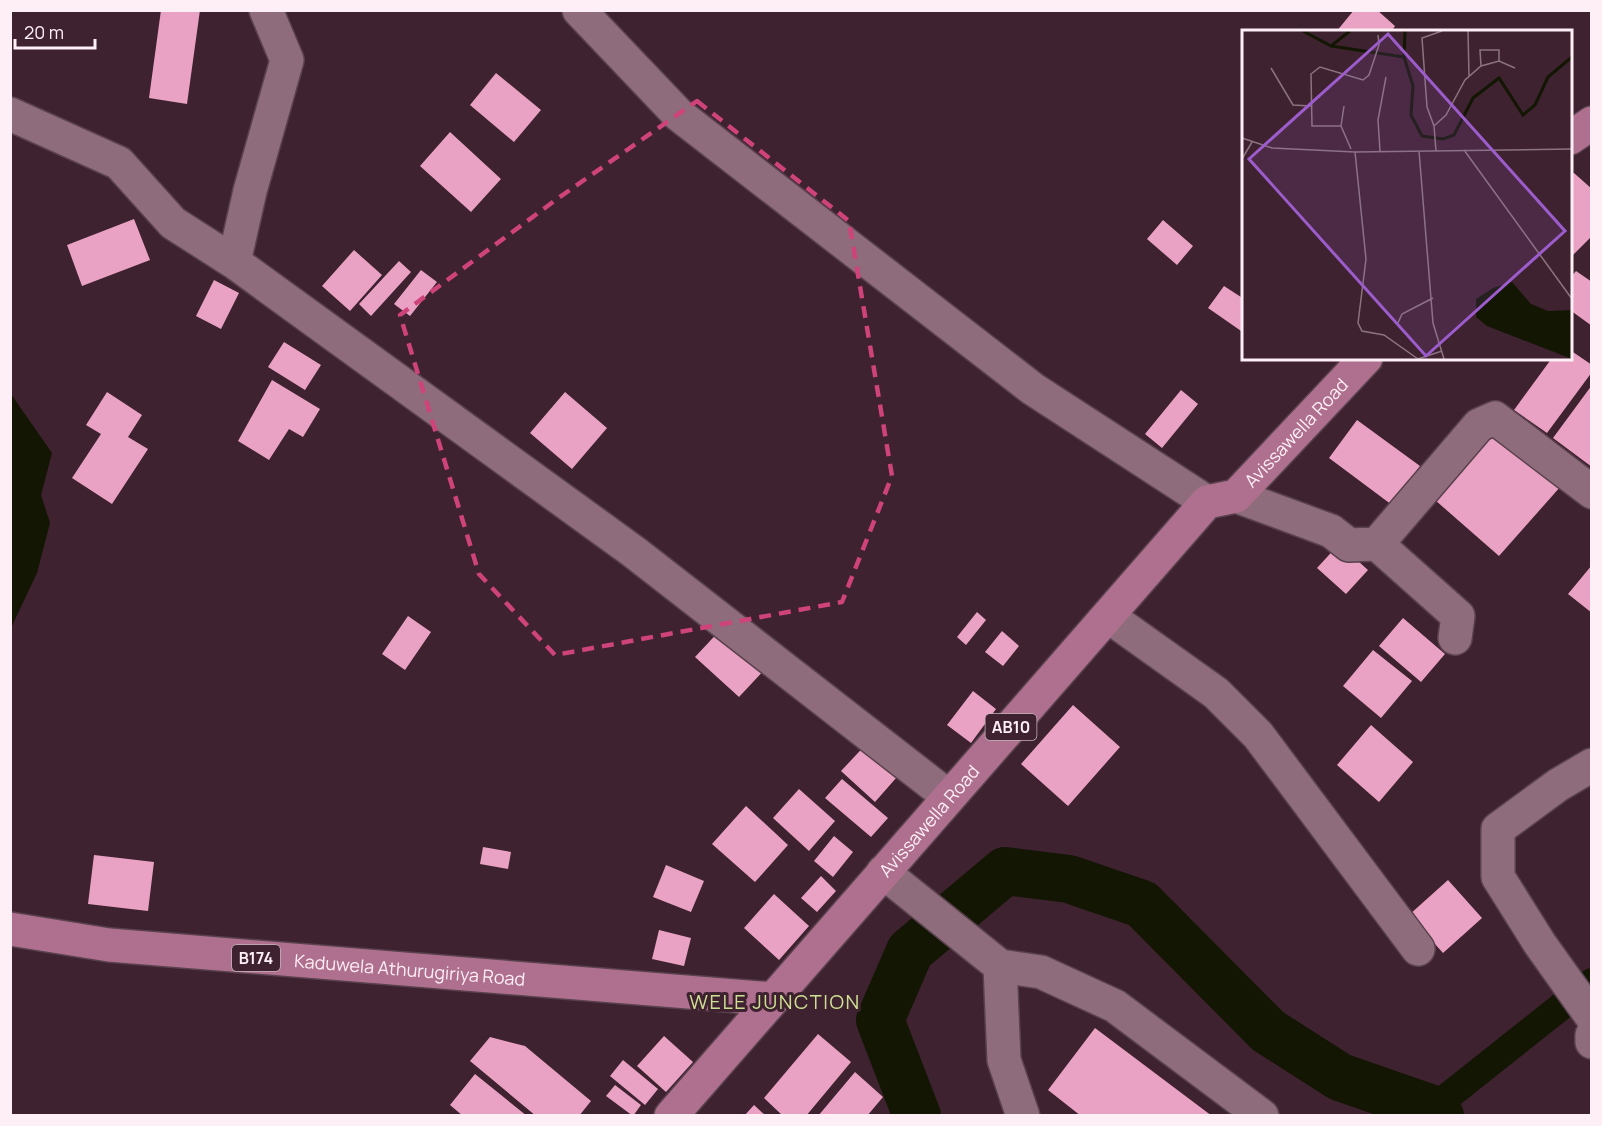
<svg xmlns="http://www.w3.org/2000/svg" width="1602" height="1126" font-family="Manrope,sans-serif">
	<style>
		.water { fill: #121603 }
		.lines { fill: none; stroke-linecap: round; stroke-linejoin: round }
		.canal { stroke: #121603; stroke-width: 28 }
		.river { stroke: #121603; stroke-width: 48 }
		.building { fill: #e9a2c3 }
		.minor-casing { stroke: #59414d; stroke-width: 36 }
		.major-casing { stroke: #59414d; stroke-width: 36 }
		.minor { stroke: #8f6c7c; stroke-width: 33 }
		.major { stroke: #ae708e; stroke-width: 33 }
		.marked { fill: none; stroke: #ce437a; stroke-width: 4.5; stroke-dasharray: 12 8; stroke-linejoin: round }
		.labels { text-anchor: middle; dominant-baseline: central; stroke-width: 6; stroke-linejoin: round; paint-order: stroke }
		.shield { fill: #3f2230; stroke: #c5b1ba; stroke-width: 1.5 }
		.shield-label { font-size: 16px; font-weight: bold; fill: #feeef5 }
		.street-label { font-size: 18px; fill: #feeef5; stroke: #3f2230 }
		.neighbourhood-label { font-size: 20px; letter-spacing: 1.5px; fill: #cede92; stroke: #3f2230 }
		.inset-river { fill: none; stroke: #121603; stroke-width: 3 }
		.inset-road { fill: none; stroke: #8b747f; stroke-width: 1.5 }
		.view { fill: #9c5ccc; fill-opacity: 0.15; stroke: #9c5ccc; stroke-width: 3 }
		.inset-edge { fill: none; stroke: #feeef5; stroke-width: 3 }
	</style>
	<rect width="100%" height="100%" fill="#3f2230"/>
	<!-- water -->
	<path class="water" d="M11,394L52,453L41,495L50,523L37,573L11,628Z"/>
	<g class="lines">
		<!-- canal -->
		<path class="canal" d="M1432,1109L1592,982"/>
		<!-- river -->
		<path class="river" d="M917,1116L880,1020L910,951L1005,871L1069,879L1142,904L1268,1031L1340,1077L1432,1109L1440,1116"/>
	</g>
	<!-- building -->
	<path class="building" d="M161,10H200L187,104L149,98Z
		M1354,10H1377L1395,26L1391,32H1336Z
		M496,73L541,110L514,142L470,105Z
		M450,132L501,179L471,212L420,166Z
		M1574,173L1592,189V236L1570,258V176Z
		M134,219L150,260L82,286L67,245Z
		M1163,220L1193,246L1177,265L1147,239Z
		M354,250L382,275L350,311L322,286Z
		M399,261L411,272L371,316L359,304Z
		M421,270L437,282L410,316L394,304Z
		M1576,271L1592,282V326L1570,310V278Z
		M214,280L239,293L221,329L196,316Z
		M1224,286L1244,299V333L1208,308Z
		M284,342L321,365L305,390L268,367Z
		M1570,350L1592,365V372L1547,433L1514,410L1552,358H1570Z
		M272,380L320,409L303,437L289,429L269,460L238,441Z
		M1592,385V467L1553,438Z
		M1181,390L1198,404L1162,448L1145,434Z
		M107,392L142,415L128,437L148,449L112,504L72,478L101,434L86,425Z
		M565,392L607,428L572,469L530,433Z
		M1357,420L1420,466L1392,505L1329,458Z
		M1497,429L1561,486L1499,556L1435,500Z
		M1339,544L1368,570L1346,594L1317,568Z
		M1592,565V613L1568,594Z
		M977,612L986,620L966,645L957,637Z
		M408,616L431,632L405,670L382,654Z
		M1403,618L1445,654L1421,682L1379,646Z
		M724,626L767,667L739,697L695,657Z
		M1002,631L1019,646L1003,666L985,652Z
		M1373,650L1412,681L1381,718L1343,686Z
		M973,691L996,709L971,743L947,725Z
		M1073,705L1120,747L1068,806L1021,764Z
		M1371,725L1413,762L1379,802L1337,765Z
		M871,739L904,769L875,802L841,771Z
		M842,779L888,818L871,837L825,798Z
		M799,789L835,821L809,851L773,818Z
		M746,806L788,845L755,882L712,844Z
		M834,836L853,852L833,877L814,861Z
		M483,847L511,852L508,869L480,864Z
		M94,855L154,862L148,911L88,904Z
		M666,865L704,881L691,912L653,897Z
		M821,876L836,891L817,912L801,898Z
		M1448,880L1482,918L1443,953L1409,915Z
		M774,894L809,926L779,960L744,928Z
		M659,930L691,938L684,966L652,959Z
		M1095,1028L1212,1116H1081L1048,1090Z
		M818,1034L851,1062L806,1116H783L764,1098Z
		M664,1036L693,1062L666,1092L637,1066Z
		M490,1037L525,1046L591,1101L579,1116H536L470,1061Z
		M623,1060L658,1089L645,1105L610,1076Z
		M855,1072L883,1097L867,1116H818Z
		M475,1074L527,1116H463L450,1105Z
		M615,1085L641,1105L633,1116L606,1096Z
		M754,1105L766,1116H744Z"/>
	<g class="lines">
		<!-- minor casing -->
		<g class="minor-casing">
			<path id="minor" d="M579,10L679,115L1033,389L1207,502
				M10,114L119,163L173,223L234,262L634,552L949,797
				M234,262L250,191L287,60L266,10
				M1236,496L1331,531L1349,545L1377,544L1479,425L1495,418L1592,492
				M1377,544L1458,616L1455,638
				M1108,616L1216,693L1258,735L1418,949
				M1592,765L1558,785L1498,829V877L1540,944L1592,1017
				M883,872L1000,966L1041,972L1115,1006L1262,1116
				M1000,966L1004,1060L1023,1116
				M1592,1035V1042"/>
		</g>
		<!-- major casing -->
		<g class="major-casing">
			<g id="major">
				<path d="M1570,138L1592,123"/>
				<path id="s1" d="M10,929L109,945L773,999"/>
				<path id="s2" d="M671,1116L1207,502L1236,496L1366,358"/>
			</g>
		</g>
		<!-- minor -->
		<use href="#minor" class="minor"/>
		<!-- major -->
		<use href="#major" class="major"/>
	</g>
	<!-- marked area -->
	<path class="marked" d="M697,101L849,221L892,476L842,602L555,655L479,574L400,315L557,199Z"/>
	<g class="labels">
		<!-- shield labels -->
		<g class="shield">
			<rect x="985.5" y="714" width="51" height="26" rx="4.5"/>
			<rect x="232" y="945" width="48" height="26" rx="4.5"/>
		</g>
		<g class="shield-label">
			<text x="1011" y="727">AB10</text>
			<text x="256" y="958">B174</text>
		</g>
		<!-- street labels -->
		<g class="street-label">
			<text stroke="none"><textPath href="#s2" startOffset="932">Avissawella Road</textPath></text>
			<text stroke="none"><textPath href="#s2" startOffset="392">Avissawella Road</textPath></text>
			<text stroke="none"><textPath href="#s1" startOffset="402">Kaduwela Athurugiriya Road</textPath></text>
		</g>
		<!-- neighbourhood labels -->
		<g class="neighbourhood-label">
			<text x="775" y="1001">WELE JUNCTION</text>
		</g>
	</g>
	<!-- overview -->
	<g transform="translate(1242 30)">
		<rect width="330" height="330" fill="#3f2230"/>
		<path d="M270,252L289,274L306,281L330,280V329L245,296L234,287V269L251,258Z" fill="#121603"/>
		<path class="inset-river" d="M61,1L89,16L108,1M163,1L162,27L171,56L169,85L180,106L201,109L212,105L231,68L257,48L281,85L293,75L306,47L330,27M89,16L162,27"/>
		<path class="inset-road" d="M226,1L227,46M239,36L238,20H257V31M29,38L51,75L69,76M99,96L102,76M192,96L204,85L223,50L239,36L257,31L273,38M0,108L30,118L113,122L330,119M109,119L99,96H70L69,44L78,37L121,50L127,45L137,15L136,5M222,120L330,269M138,121L136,90L144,47M177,121L191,293L202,329M194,121L192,96L185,77L180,8L200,1M113,122L124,229L116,293L120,301L142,305L176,329L200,321M0,129L10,112M155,295L160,284L191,268"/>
		<path class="view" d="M146,4L323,201L184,326L7,129Z"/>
		<rect width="330" height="330" class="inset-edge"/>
	</g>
	<!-- border -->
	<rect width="1602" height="1126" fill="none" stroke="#feeef5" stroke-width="24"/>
	<!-- scale -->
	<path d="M15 39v9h80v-9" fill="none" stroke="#feeef5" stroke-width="3"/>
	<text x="24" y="39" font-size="18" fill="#feeef5" stroke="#3f2230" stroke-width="4.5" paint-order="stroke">20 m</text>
</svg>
